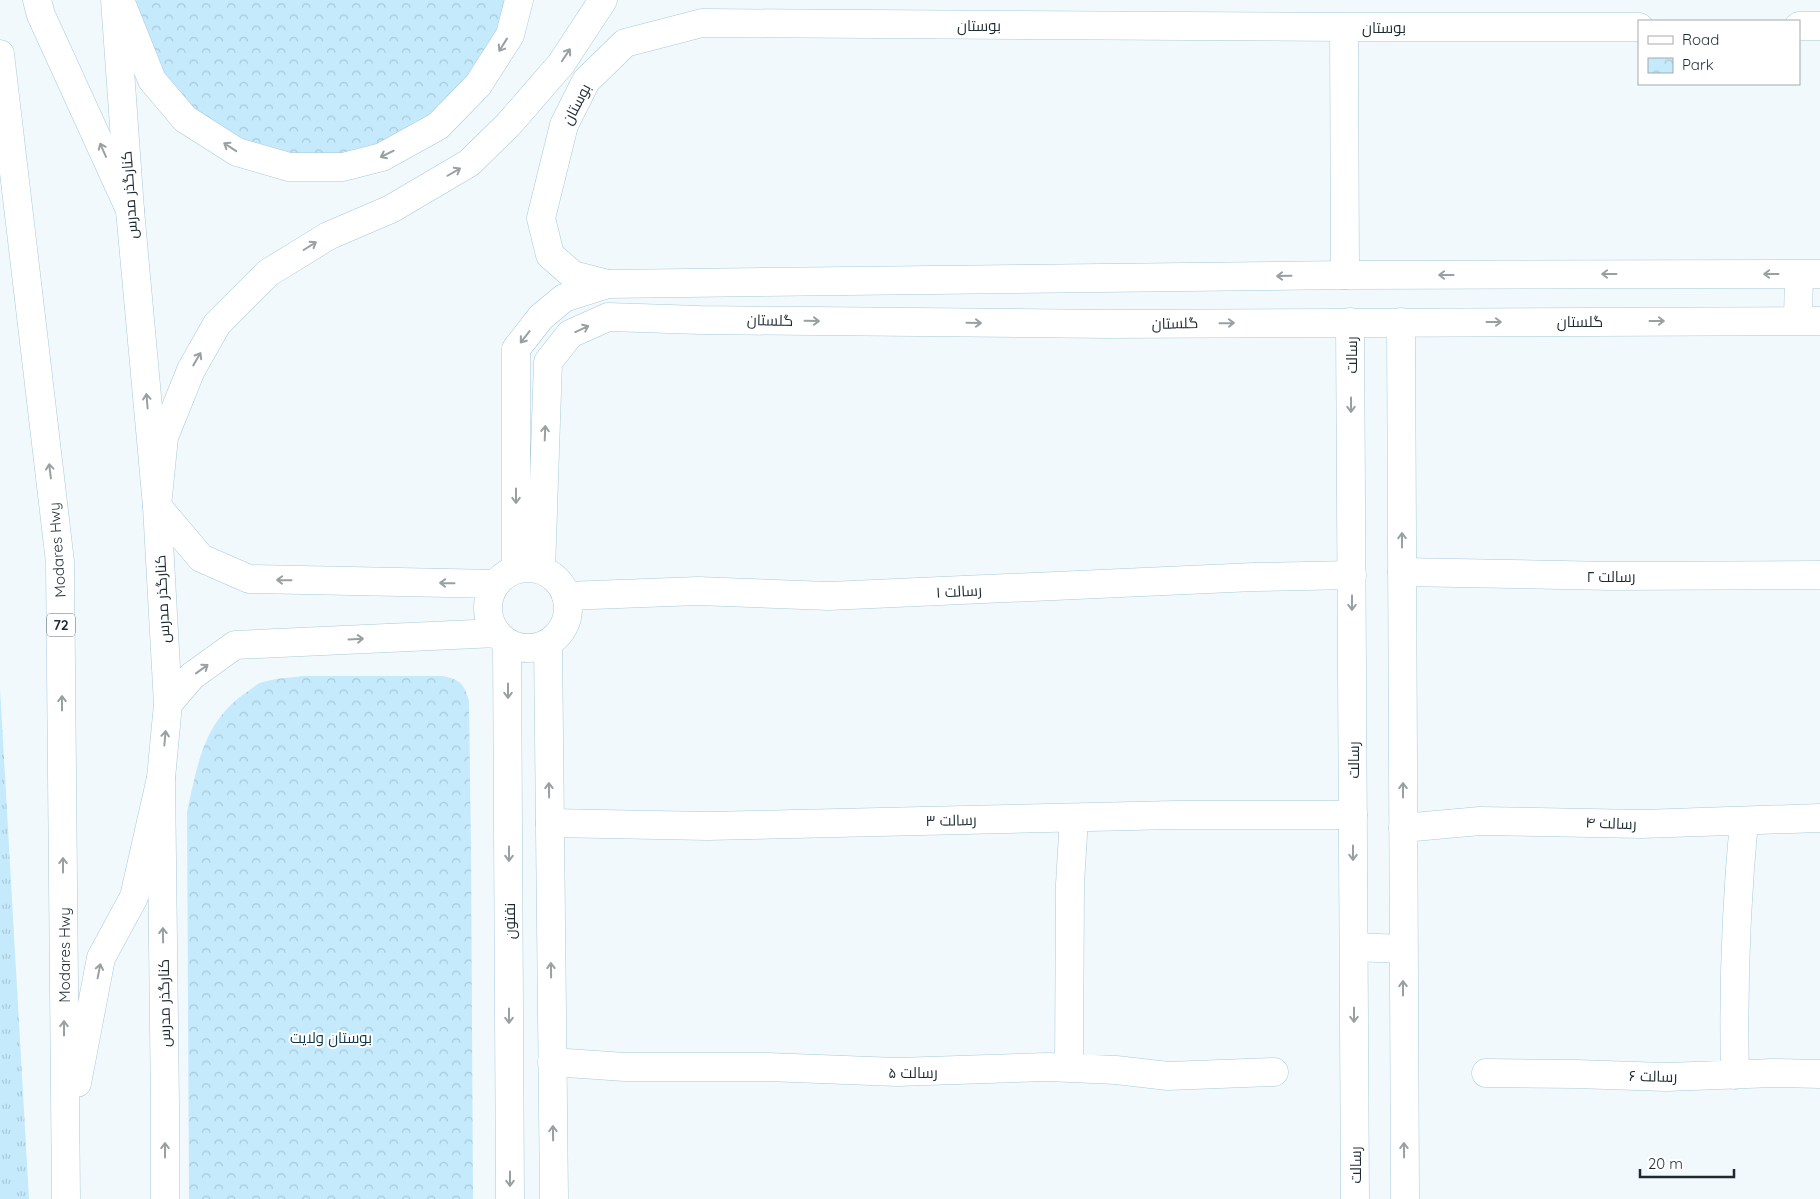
<svg xmlns="http://www.w3.org/2000/svg" width="1820" height="1199" font-family="Quicksand,Cairo,sans-serif">
	<style>
		.grass { fill: url(#grass-tufts) }
		.park { fill: url(#park-crowns) }
		.lines { fill: none; stroke-linecap: round; stroke-linejoin: round }
		.minor-casing { stroke: #a8cada; stroke-width: 29 }
		.tertiary-casing { stroke: #a8cada; stroke-width: 29 }
		.primary-casing { stroke: #a8cada; stroke-width: 29 }
		.trunk-casing { stroke: #a8cada; stroke-width: 29 }
		.minor { stroke: #fff; stroke-width: 28 }
		.tertiary { stroke: #fff; stroke-width: 28 }
		.primary { stroke: #fff; stroke-width: 28 }
		.trunk { stroke: #fff; stroke-width: 28 }
		.oneway { stroke: #99a0a2 }
		.labels { text-anchor: middle; dominant-baseline: central; stroke-width: 4; stroke-linejoin: round; paint-order: stroke }
		.shield { fill: #fff; stroke: #616b6f; stroke-width: 1 }
		.shield-label { font-size: 14px; font-weight: bold; fill: #1d2b31 }
		.street-label { font-size: 15px; fill: #1d2b31; stroke: #fff }
		.park-label { font-size: 15px; fill: #0b3747; stroke: #fff }
	</style>
	<defs>
		<pattern id="grass-tufts" width="24" height="20" patternUnits="userSpaceOnUse" patternTransform="scale(1.25)"><rect width="24" height="20" fill="#c4eafc"/><path d="M3 7l-1-3M5 7V3M7 7l1-3M15 17l-1-3M17 17v-4M19 17l1-3" fill="none" stroke="#a8c9d8"/></pattern>
		<pattern id="park-crowns" width="20" height="18" patternUnits="userSpaceOnUse" patternTransform="scale(1.25)"><rect width="20" height="18" fill="#c4eafc"/><path d="M2 6a3 3 0 1 1 6 0M12 15a3 3 0 1 1 6 0" fill="none" stroke="#a8c9d8"/></pattern>
	</defs>
	<rect width="100%" height="100%" fill="#f2f9fc"/>
	<!-- grass -->
	<path class="grass" d="M0,688L29,1199H0Z"/>
	<!-- park -->
	<path class="park" d="M131,0H517L438,124L345,163L238,150L156,78Z
		M302,676H443C461,680 464,684 469,701L471,851L473,1199H189L187,812C197,767 203,723 244,694C250,690 257,683 263,682C276,678 289,678 302,676Z"/>
	<g class="lines">
		<!-- minor casing -->
		<g class="minor-casing">
			<path id="minor" d="M1799,26H1820
				M1344,27L1345,275
				M608,284L573,275L550,255L541,218L564,125L586,81L625,43L702,23L1344,27H1639
				M1402,572L1612,576L1820,575
				M566,596L698,591L829,596L1254,577L1352,575
				M550,823L708,826L1175,815H1353
				M1403,828L1480,821L1642,824L1820,818
				M552,1062L625,1067H767L897,1072L1047,1067L1116,1070L1168,1076L1274,1072
				M1069,1068L1070,884L1074,818
				M1486,1073L1576,1074L1666,1077L1774,1073L1820,1074
				M1735,1075C1733,990 1736,905 1744,821"/>
		</g>
		<!-- tertiary casing -->
		<g class="tertiary-casing">
			<path id="tertiary" d="M115,0L130,210L157,506L168,704L161,778L165,1107V1199
				M1798,321L1799,274
				M1350,322L1355,1199
				M1401,322L1405,1199
				M157,506L201,558L249,579L496,584
				M488 608a40 40 0 1 1 80 0a40 40 0 1 1-80 0Z
				M516,569V349L541,317L564,298L608,284L1345,275L1820,274
				M541,570L548,362L570,334L608,317L700,320L1108,324L1820,321
				M507,642L510,1199
				M548,643L554,1199
				M168,704L192,676L235,645L497,633
				M1354,947L1403,949"/>
		</g>
		<!-- primary casing -->
		<g class="primary-casing">
			<path id="primary" d="M120,0L152,80L185,119L237,152L289,167H343L382,157L438,126L478,85L510,35L519,0
				M157,506L164,437L191,370L217,324L268,273L328,236L391,209L469,163L508,125L561,64L603,0"/>
		</g>
		<!-- trunk casing -->
		<g class="trunk-casing">
			<path id="trunk" d="M37,0L41,15L130,210
				M0,54L60,562L66,1199
				M77,1083L101,958L134,897L161,778"/>
		</g>
		<!-- minor -->
		<use href="#minor" class="minor"/>
		<!-- tertiary -->
		<use href="#tertiary" class="tertiary"/>
		<!-- primary -->
		<use href="#primary" class="primary"/>
		<!-- trunk -->
		<use href="#trunk" class="trunk"/>
	</g>
	<!-- one-way arrows -->
	<defs><path id="oneway-shaft" d="M-6 0H5M1.5-3L5.5 0L1.5 3" fill="none" stroke-width="1.6" stroke-linecap="round" stroke-linejoin="round" transform="scale(1.25)"/></defs>
	<g class="oneway">
		<use href="#oneway-shaft" transform="translate(503 45) rotate(122)"/>
		<use href="#oneway-shaft" transform="translate(566 55) rotate(-56)"/>
		<use href="#oneway-shaft" transform="translate(230 147) rotate(-147)"/>
		<use href="#oneway-shaft" transform="translate(103 150) rotate(-114)"/>
		<use href="#oneway-shaft" transform="translate(387 154) rotate(154)"/>
		<use href="#oneway-shaft" transform="translate(454 172) rotate(-30)"/>
		<use href="#oneway-shaft" transform="translate(310 246) rotate(-32)"/>
		<use href="#oneway-shaft" transform="translate(1609 274) rotate(180)"/>
		<use href="#oneway-shaft" transform="translate(1771 274) rotate(180)"/>
		<use href="#oneway-shaft" transform="translate(1446 275) rotate(180)"/>
		<use href="#oneway-shaft" transform="translate(1284 276) rotate(179)"/>
		<use href="#oneway-shaft" transform="translate(812 321) rotate(1)"/>
		<use href="#oneway-shaft" transform="translate(1657 321)"/>
		<use href="#oneway-shaft" transform="translate(1494 322)"/>
		<use href="#oneway-shaft" transform="translate(974 323) rotate(1)"/>
		<use href="#oneway-shaft" transform="translate(1227 323) rotate(-1)"/>
		<use href="#oneway-shaft" transform="translate(582 329) rotate(-25)"/>
		<use href="#oneway-shaft" transform="translate(525 337) rotate(128)"/>
		<use href="#oneway-shaft" transform="translate(197 359) rotate(-60)"/>
		<use href="#oneway-shaft" transform="translate(147 401) rotate(-95)"/>
		<use href="#oneway-shaft" transform="translate(1351 405) rotate(90)"/>
		<use href="#oneway-shaft" transform="translate(545 433) rotate(-88)"/>
		<use href="#oneway-shaft" transform="translate(50 471) rotate(-97)"/>
		<use href="#oneway-shaft" transform="translate(516 496) rotate(90)"/>
		<use href="#oneway-shaft" transform="translate(1402 540) rotate(-90)"/>
		<use href="#oneway-shaft" transform="translate(284 580) rotate(-179)"/>
		<use href="#oneway-shaft" transform="translate(447 583) rotate(-179)"/>
		<use href="#oneway-shaft" transform="translate(1352 603) rotate(90)"/>
		<use href="#oneway-shaft" transform="translate(356 639) rotate(-3)"/>
		<use href="#oneway-shaft" transform="translate(202 669) rotate(-36)"/>
		<use href="#oneway-shaft" transform="translate(508 691) rotate(90)"/>
		<use href="#oneway-shaft" transform="translate(62 703) rotate(-90)"/>
		<use href="#oneway-shaft" transform="translate(165 738) rotate(-85)"/>
		<use href="#oneway-shaft" transform="translate(549 790) rotate(-91)"/>
		<use href="#oneway-shaft" transform="translate(1403 790) rotate(-90)"/>
		<use href="#oneway-shaft" transform="translate(1353 853) rotate(90)"/>
		<use href="#oneway-shaft" transform="translate(509 854) rotate(90)"/>
		<use href="#oneway-shaft" transform="translate(63 865) rotate(-90)"/>
		<use href="#oneway-shaft" transform="translate(163 935) rotate(-91)"/>
		<use href="#oneway-shaft" transform="translate(551 970) rotate(-91)"/>
		<use href="#oneway-shaft" transform="translate(99 971) rotate(-79)"/>
		<use href="#oneway-shaft" transform="translate(1403 988) rotate(-90)"/>
		<use href="#oneway-shaft" transform="translate(1354 1015) rotate(90)"/>
		<use href="#oneway-shaft" transform="translate(509 1016) rotate(90)"/>
		<use href="#oneway-shaft" transform="translate(64 1028) rotate(-90)"/>
		<use href="#oneway-shaft" transform="translate(553 1133) rotate(-91)"/>
		<use href="#oneway-shaft" transform="translate(165 1150) rotate(-90)"/>
		<use href="#oneway-shaft" transform="translate(1404 1150) rotate(-91)"/>
		<use href="#oneway-shaft" transform="translate(510 1179) rotate(90)"/>
	</g>
	<g class="labels">
		<!-- shield labels -->
		<rect class="shield" x="47" y="613.5" width="28" height="23" rx="4"/>
		<g class="shield-label">
			<text x="61" y="625">72</text>
		</g>
		<!-- street labels -->
		<g class="street-label">
			<text x="979" y="25">بوستان</text>
			<text x="1384" y="27">بوستان</text>
			<text transform="translate(576 104) rotate(-62)">بوستان</text>
			<text transform="translate(129 195) rotate(-94)">کنارگذر مدرس</text>
			<text transform="translate(770 320) rotate(1)">گلستان</text>
			<text x="1580" y="321">گلستان</text>
			<text transform="translate(1175 323) rotate(-1)">گلستان</text>
			<text transform="translate(1351 355) rotate(-90)">رسالت</text>
			<text transform="translate(57 550) rotate(-94)">Modares Hwy</text>
			<text x="1611" y="576">رسالت ۲</text>
			<text transform="translate(959 591) rotate(-3)">رسالت ۱</text>
			<text transform="translate(162 599) rotate(-93)">کنارگذر مدرس</text>
			<text transform="translate(1353 760) rotate(-90)">رسالت</text>
			<text transform="translate(951 820) rotate(-1)">رسالت ۳</text>
			<text transform="translate(1611 823) rotate(2)">رسالت ۴</text>
			<text transform="translate(509 921) rotate(-90)">نفتون</text>
			<text transform="translate(64 955) rotate(-90)">Modares Hwy</text>
			<text transform="translate(164 1003) rotate(-91)">کنارگذر مدرس</text>
			<text x="913" y="1072">رسالت ۵</text>
			<text transform="translate(1653 1076) rotate(1)">رسالت ۶</text>
			<text transform="translate(1355 1165) rotate(-90)">رسالت</text>
		</g>
		<!-- park labels -->
		<g class="park-label">
			<text x="331" y="1037">بوستان ولایت</text>
		</g>
	</g>
	<!-- legend -->
	<rect x="1638" y="20" width="162" height="65" fill="#ffffff" stroke="#a5aaad"/>
	<rect x="1648" y="36" width="25" height="8" fill="#ffffff" stroke="#a5aaad"/>
	<text x="1682" y="45" font-size="15" fill="#1d2b31">Road</text>
	<rect x="1648" y="58" width="25" height="15" fill="url(#park-crowns)" stroke="#a5aaad"/>
	<text x="1682" y="70" font-size="15" fill="#1d2b31">Park</text>
	<!-- scale -->
	<path d="M1640 1169v8h94v-8" fill="none" stroke="#1d2b31" stroke-width="2.5"/>
	<text x="1648" y="1169" font-size="15" fill="#1d2b31" stroke="#ffffff" stroke-width="4" paint-order="stroke">20 m</text>
</svg>
